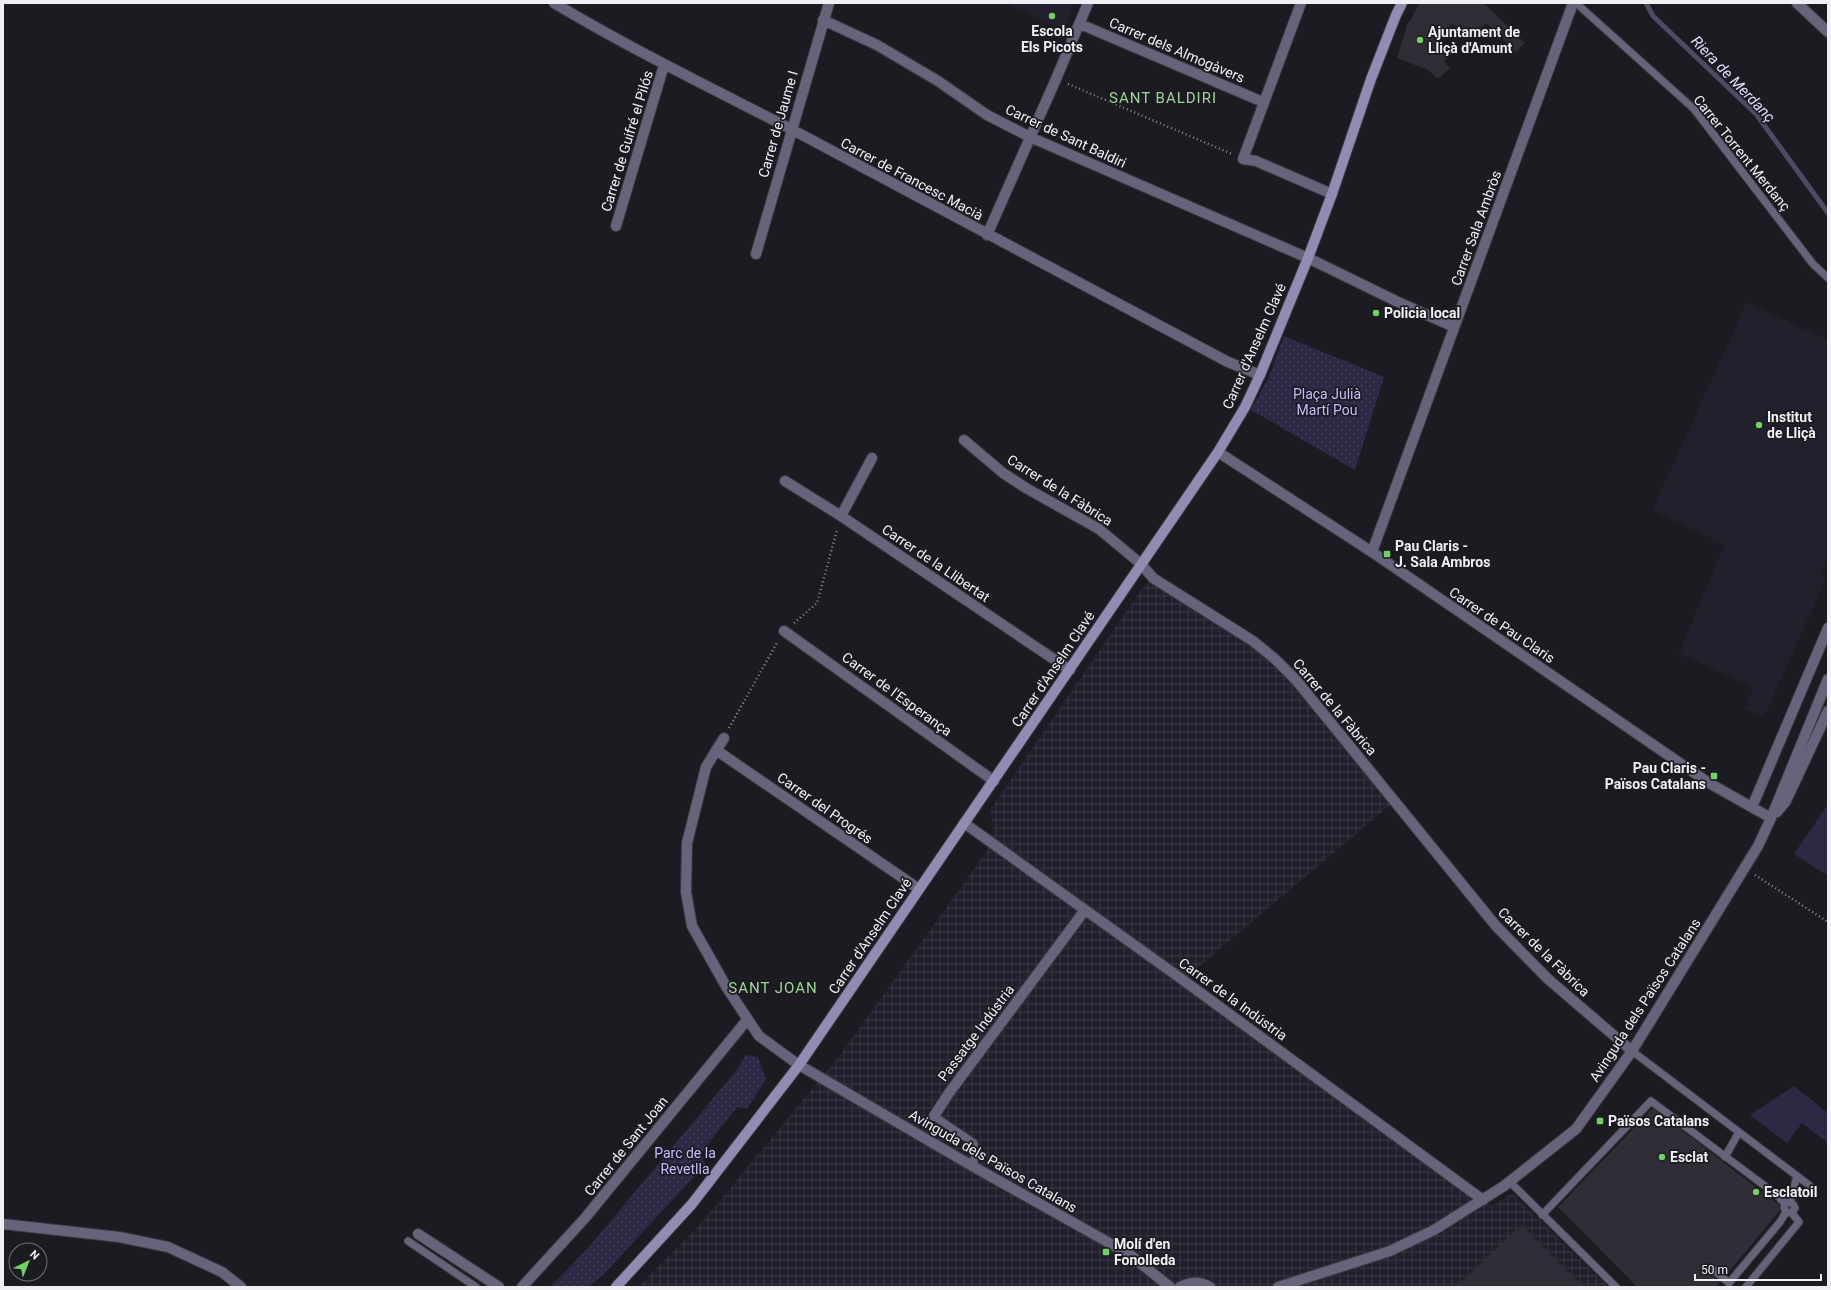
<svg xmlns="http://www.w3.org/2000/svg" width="1831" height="1290" font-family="Roboto,sans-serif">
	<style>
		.built { fill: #22202d }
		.industrial { fill: url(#industrial-grid) }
		.grass { fill: url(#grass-dots) }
		.garden { fill: #2d2844 }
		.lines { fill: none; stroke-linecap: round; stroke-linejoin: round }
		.stream { stroke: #504865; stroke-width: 5 }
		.building { fill: #2f2e36 }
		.lane-casing { stroke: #3a393f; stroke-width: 9 }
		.street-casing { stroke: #3a393f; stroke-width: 12 }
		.secondary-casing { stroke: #3a393f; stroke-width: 12 }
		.path { stroke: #8b8a90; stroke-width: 2.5; stroke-dasharray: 1 3; stroke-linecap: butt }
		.lane { stroke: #66637a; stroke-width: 7 }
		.street { stroke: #66637a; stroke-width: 10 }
		.secondary { stroke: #918cb2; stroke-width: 10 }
		.poi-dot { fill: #6ed361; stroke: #1c1b22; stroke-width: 1.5 }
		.labels { text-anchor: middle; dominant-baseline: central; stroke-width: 3.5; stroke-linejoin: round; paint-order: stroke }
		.poi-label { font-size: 14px; font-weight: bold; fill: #f0eff4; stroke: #1c1b22; text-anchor: start }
		.street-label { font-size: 14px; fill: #f0eff4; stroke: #1c1b22 }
		.park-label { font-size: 14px; fill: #c5bbfc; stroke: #1c1b22 }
		.water-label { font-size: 15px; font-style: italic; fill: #e0dcfd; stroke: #1c1b22 }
		.neighbourhood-label { font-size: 15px; letter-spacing: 1px; fill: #9fd498; stroke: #1c1b22 }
	</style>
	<defs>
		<pattern id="industrial-grid" width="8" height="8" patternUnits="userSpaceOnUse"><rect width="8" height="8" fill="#22202d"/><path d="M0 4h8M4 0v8" fill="none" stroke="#383642"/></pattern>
		<pattern id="grass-dots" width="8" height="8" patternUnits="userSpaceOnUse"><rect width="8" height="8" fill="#2d2844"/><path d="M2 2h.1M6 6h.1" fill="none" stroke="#423d56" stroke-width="1.8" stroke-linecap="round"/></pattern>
	</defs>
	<rect width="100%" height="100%" fill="#1c1b22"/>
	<!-- built -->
	<path class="built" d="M1005,3H1074L1064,30Z
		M1747,302L1828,340V558L1820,576L1826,579L1764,717L1744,709L1754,688L1679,653L1725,544L1652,511Z"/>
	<!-- industrial -->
	<path class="industrial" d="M1153,578L1275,659L1395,801L1183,980L1492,1206L1512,1193L1608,1287H638L697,1228L837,1059L987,851L993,827L990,810L1141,590Z"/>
	<!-- grass -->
	<path class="grass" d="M1284,336L1384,377L1355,470L1251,410L1268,379Z
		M746,1055L758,1057L766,1079L747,1109L737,1107L701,1153L705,1165L603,1275L588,1287H550L588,1248L736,1071Z"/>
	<!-- garden -->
	<path class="garden" d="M1828,804V876L1794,854Z
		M1794,1086L1828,1113V1143L1802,1123L1787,1143L1750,1115Z"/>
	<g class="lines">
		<!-- stream -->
		<path class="stream" d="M1646,3L1653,16L1756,114L1828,213"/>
	</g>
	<!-- building -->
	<path class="building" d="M1419,3H1484L1525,43L1516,52L1486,23L1473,38L1462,29L1460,31L1452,24L1435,42L1449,56L1444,62L1450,68L1438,79L1428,70L1397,58L1408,22L1409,23Z
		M1653,1108L1779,1205L1780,1210L1727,1274L1715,1265L1710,1267V1273L1720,1282L1716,1287H1637L1558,1207Z
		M1521,1225L1584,1287H1456Z"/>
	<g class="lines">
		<!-- lane casing -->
		<g class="lane-casing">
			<path id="lane" d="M1576,3L1694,109L1813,264L1828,278
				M1632,1051L1809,1185
				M934,1116L974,1143V1167
				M1725,1157L1739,1132
				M1510,1182L1616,1287
				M1790,1202L1797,1176
				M1542,1215L1651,1101L1777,1195L1785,1204L1784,1207L1786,1212L1790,1213L1793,1211L1795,1208L1793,1204L1788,1202L1785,1204
				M408,1241L476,1287
				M1714,1270L1729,1283L1780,1222L1786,1212
				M1746,1287L1799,1222L1792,1213"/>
		</g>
		<!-- street casing -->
		<g class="street-casing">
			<path id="street" d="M554,3C631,49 711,88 791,129C937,206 1082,285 1228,362L1260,375
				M1301,3L1243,159L1256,161L1332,194
				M1797,3L1828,32
				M823,20L877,45L938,81L987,115L1030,137L1308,258L1396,301L1454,327
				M1080,24L1263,102
				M616,226L664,65
				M987,235L1056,79L1088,3
				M756,254L829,3
				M964,440L1003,473L1026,488L1099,529L1141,564L1153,578L1253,641L1275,659L1296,680L1496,926L1548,979L1632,1051
				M1218,452L1372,552L1709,783L1771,818
				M785,481L841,516L1070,670
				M841,516L872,458
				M1372,552L1573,3
				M784,631L994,781
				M724,738L706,767L687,843L686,892L692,926L727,988L759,1036L799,1065L974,1167L1129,1254L1170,1287
				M716,750L919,889
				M1752,807L1828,628
				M1777,812L1786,801L1828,711
				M964,823L1183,980L1483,1200
				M934,1116L949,1093L1085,910
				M3,1224L119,1237L168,1247L222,1272L241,1287
				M418,1234L499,1287
				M522,1287L585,1218L747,1020
				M1180,1287C1191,1281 1200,1281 1210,1287
				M1278,1287L1390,1251L1434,1230L1504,1186L1576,1129L1632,1051L1758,846L1771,818L1828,679"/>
		</g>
		<!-- secondary casing -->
		<g class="secondary-casing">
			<path id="secondary" d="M616,1287L692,1204L799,1065L1218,452L1245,407L1260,375L1308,258L1332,194L1371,79L1396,15L1402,3"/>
		</g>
		<!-- path -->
		<path class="path" d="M1068,84L1232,154
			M794,623L817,603L837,530
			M729,728L778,641
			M1755,875L1828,922"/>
		<!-- lane -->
		<use href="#lane" class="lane"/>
		<!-- street -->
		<use href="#street" class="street"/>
		<!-- secondary -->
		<use href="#secondary" class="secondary"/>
	</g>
	<!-- markers -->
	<g class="poi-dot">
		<circle cx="1052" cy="16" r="4"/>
		<circle cx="1420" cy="40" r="4"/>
		<circle cx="1376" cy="313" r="4"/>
		<circle cx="1759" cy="425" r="4"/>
		<rect x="1383" y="550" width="8" height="8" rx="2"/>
		<rect x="1710" y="772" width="8" height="8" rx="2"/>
		<rect x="1596" y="1117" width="8" height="8" rx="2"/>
		<circle cx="1662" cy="1157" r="4"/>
		<circle cx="1756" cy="1192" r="4"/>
		<rect x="1102" y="1248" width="8" height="8" rx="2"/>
	</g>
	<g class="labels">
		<!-- poi labels -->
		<g class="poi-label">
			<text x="1052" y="31" text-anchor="middle">Escola<tspan x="1052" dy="16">Els Picots</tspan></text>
			<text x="1428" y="32">Ajuntament de<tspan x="1428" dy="16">Lliçà d'Amunt</tspan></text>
			<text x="1384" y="313">Policia local</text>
			<text x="1767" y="417">Institut<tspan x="1767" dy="16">de Lliçà</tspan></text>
			<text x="1395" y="546">Pau Claris -<tspan x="1395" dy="16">J. Sala Ambros</tspan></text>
			<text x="1706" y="768" text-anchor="end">Pau Claris -<tspan x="1706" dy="16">Països Catalans</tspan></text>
			<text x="1608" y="1121">Països Catalans</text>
			<text x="1670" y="1157">Esclat</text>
			<text x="1764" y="1192">Esclatoil</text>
			<text x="1114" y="1244">Molí d'en<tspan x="1114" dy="16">Fonolleda</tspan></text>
		</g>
		<!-- street labels -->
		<g class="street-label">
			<text transform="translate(1177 50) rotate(23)">Carrer dels Almogàvers</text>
			<text transform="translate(778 124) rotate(-74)">Carrer de Jaume I</text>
			<text transform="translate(1066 136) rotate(25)">Carrer de Sant Baldiri</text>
			<text transform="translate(627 141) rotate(-73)">Carrer de Guifré el Pilós</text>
			<text transform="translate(1742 153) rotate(51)">Carrer Torrent Merdanç</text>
			<text transform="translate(912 179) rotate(28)">Carrer de Francesc Macià</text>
			<text transform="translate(1476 228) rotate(-70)">Carrer Sala Ambròs</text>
			<text transform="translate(1254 346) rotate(-66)">Carrer d'Anselm Clavé</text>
			<text transform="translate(1060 490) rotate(32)">Carrer de la Fàbrica</text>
			<text transform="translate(936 563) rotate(34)">Carrer de la Llibertat</text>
			<text transform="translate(1502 625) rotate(34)">Carrer de Pau Claris</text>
			<text transform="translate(1053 669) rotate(-56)">Carrer d'Anselm Clavé</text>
			<text transform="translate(897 694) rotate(36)">Carrer de l'Esperança</text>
			<text transform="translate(1335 707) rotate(50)">Carrer de la Fàbrica</text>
			<text transform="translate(825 808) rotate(35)">Carrer del Progrés</text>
			<text transform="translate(870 936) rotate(-56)">Carrer d'Anselm Clavé</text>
			<text transform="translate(1544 952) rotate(44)">Carrer de la Fàbrica</text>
			<text transform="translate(1233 999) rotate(36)">Carrer de la Indústria</text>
			<text transform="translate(1645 1000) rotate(-57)">Avinguda dels Països Catalans</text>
			<text transform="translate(976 1033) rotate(-53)">Passatge Indústria</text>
			<text transform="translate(626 1146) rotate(-51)">Carrer de Sant Joan</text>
			<text transform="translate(993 1161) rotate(30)">Avinguda dels Països Catalans</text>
		</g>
		<!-- park labels -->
		<g class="park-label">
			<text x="1327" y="394">Plaça Julià<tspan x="1327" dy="16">Martí Pou</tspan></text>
			<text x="685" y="1153">Parc de la<tspan x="685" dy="16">Revetlla</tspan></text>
		</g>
		<!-- water labels -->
		<g class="water-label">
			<text transform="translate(1733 79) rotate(46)">Riera de Merdanç</text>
		</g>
		<!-- neighbourhood labels -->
		<g class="neighbourhood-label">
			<text x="1163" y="98">SANT BALDIRI</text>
			<text x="773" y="988">SANT JOAN</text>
		</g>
	</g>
	<!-- border -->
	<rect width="1831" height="1290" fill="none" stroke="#f0eff4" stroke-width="8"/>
	<!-- north arrow -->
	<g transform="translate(28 1262) rotate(43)"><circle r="19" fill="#1c1b22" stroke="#717076"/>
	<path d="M0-3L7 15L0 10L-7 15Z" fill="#6ed361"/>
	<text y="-6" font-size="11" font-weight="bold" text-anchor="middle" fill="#f0eff4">N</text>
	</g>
	<!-- scale -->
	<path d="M1695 1274v6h126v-6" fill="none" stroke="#f0eff4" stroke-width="2"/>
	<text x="1701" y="1274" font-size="12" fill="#f0eff4" stroke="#1c1b22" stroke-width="3" paint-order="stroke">50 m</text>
</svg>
